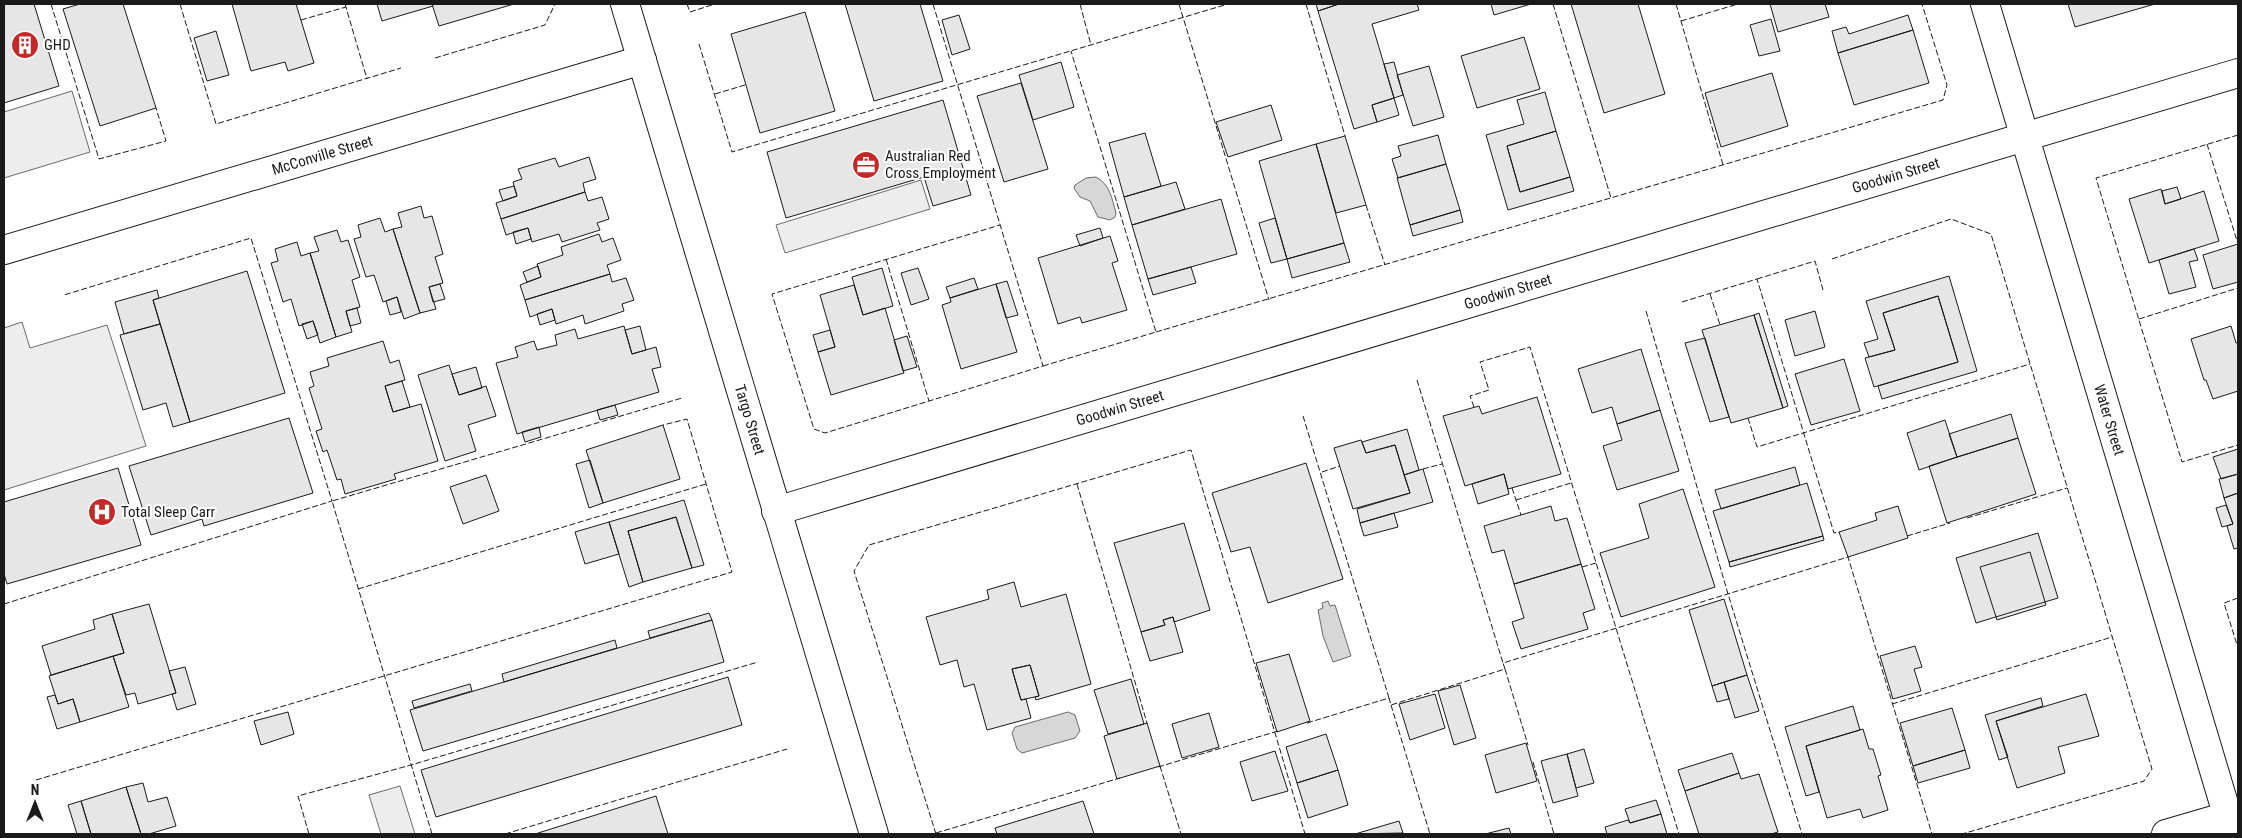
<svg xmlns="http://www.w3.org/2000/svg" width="2242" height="838" font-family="'Roboto Condensed',sans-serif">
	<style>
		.built { fill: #ededed; stroke: #6a6a6a }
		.water { fill: #d7d7d7; stroke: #6a6a6a }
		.building { fill: #e6e6e6; stroke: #1a1a1a }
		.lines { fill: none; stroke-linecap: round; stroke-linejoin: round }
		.street-casing { stroke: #1a1a1a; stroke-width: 30 }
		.street { stroke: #fff; stroke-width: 28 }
		.fence { stroke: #1a1a1a; stroke-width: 1; stroke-dasharray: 6 2.5; stroke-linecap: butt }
		.labels { text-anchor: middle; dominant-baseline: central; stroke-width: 4; stroke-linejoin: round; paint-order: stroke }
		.poi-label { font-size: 15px; fill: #1a1a1a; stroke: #fff; text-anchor: start }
		.street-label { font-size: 15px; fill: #1a1a1a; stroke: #fff }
	</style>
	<rect width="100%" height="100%" fill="#fff"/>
	<!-- built -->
	<path class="built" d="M72,91L90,152L4,178V112Z
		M921,180L930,209L785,253L776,225Z
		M22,322L30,348L107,325L146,446L4,490V328Z
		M400,786L415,834H381L369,795Z"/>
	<!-- water -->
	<path class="water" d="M1096,177C1110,184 1112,199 1116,213L1115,217L1110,220L1098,217L1090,201L1080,197L1074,188L1075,185L1086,178Z
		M1328,601L1330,606L1335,605L1351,656L1333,662L1323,636L1318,610L1323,608L1322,603Z
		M1068,712L1075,715L1080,731L1075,738L1022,753L1017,749L1012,733L1015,727Z"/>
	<!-- building -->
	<path class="building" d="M4,4H34L59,86L4,103Z
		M80,4H123L156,108L100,126L63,9Z
		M232,4H296L314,63L288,71L285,62L251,71Z
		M377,4H432L433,6L382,21Z
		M432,4H514L439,26Z
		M845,4H920L943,81L874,101Z
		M1316,4H1339L1318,11Z
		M1339,4H1417L1419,10L1372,24L1394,98L1372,105L1377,122L1354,129L1318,11Z
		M1491,4H1531L1494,15Z
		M1571,4H1638L1665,94L1604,113Z
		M1770,4H1825L1829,17L1778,32Z
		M2068,4H2155L2075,27Z
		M805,12L835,111L760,133L731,34Z
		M959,15L970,49L952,55L942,20Z
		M1908,15L1913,30L1838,53L1832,31L1846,27L1849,34Z
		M1771,19L1780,51L1759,56L1750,25Z
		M1913,30L1929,83L1854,105L1838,53Z
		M216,31L229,75L207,81L194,38Z
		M1524,37L1540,89L1477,108L1461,56Z
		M1061,62L1074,107L1033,120L1019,75Z
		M1394,62L1403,95L1394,98L1384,64Z
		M1429,66L1444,117L1413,126L1397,75Z
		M1772,73L1788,126L1721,147L1705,93Z
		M1021,83L1048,169L1004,182L977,96Z
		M1545,92L1556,131L1507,146L1520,192L1570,177L1574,191L1508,210L1486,135L1524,124L1517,100Z
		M1394,98L1399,115L1377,122L1372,105Z
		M943,100L971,195L933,206L924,177L786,218L767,152Z
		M1271,105L1282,140L1228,157L1216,122Z
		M1556,131L1570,177L1520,192L1507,146Z
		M1145,133L1161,186L1124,197L1109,143Z
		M1438,135L1446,164L1398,178L1392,159L1401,156L1398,146Z
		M1345,136L1366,205L1336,213L1316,144Z
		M1316,144L1344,243L1287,259L1259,161Z
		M589,157L596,179L583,183L585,192L501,219L496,203L517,196L513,182L522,179L518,169L555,158L559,167Z
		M1446,164L1460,210L1410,225L1397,178Z
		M1176,182L1185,209L1132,225L1124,197Z
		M514,186L517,196L503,201L499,190Z
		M2177,187L2181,199L2165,204L2162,191Z
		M2161,189L2165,204L2204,191L2219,241L2149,263L2129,199Z
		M585,192L588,201L602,197L609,219L597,223L600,230L562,242L559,234L532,242L528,228L506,235L501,219Z
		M1221,199L1237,254L1148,279L1132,225Z
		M421,206L424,218L432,216L443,254L435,257L443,283L429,287L436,309L420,313L393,229L402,227L398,213Z
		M1460,210L1463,222L1413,236L1410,225Z
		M380,218L385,232L393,229L420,313L404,319L397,297L383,302L374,275L366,277L354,239L361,237L358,225Z
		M1275,218L1287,259L1271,263L1259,223Z
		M528,228L531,239L516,244L513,232Z
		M1100,228L1103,238L1080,246L1076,235Z
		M337,230L341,242L348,240L360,277L352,280L360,307L346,311L352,332L336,337L310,253L319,251L314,237Z
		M599,234L602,242L613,238L621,260L607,265L610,274L525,300L520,285L541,277L537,264L563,255L561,247Z
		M1110,236L1118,261L1112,263L1127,310L1082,323L1080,317L1058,324L1038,258Z
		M297,242L301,256L310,253L336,337L320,343L313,321L299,326L291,299L283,302L271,263L278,261L275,249Z
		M1344,243L1350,262L1292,278L1287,259Z
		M2238,244V282L2213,289L2203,255Z
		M2194,249L2198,260L2189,262L2196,287L2169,294L2159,260Z
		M538,266L541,277L527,282L523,272Z
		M1191,267L1196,283L1153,295L1148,279Z
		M882,268L893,306L863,315L852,277Z
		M918,268L929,299L911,305L901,273Z
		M247,271L285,393L190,422L153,300Z
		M610,274L612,282L626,278L634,300L622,304L624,311L585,324L583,315L556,324L552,309L530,317L525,300Z
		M1949,276L1977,371L1882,399L1878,386L1958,362L1938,296L1883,313L1895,350L1869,357L1864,343L1878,339L1866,301Z
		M974,278L978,289L950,298L946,287Z
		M1007,281L1018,315L1006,318L996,284Z
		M440,284L445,299L433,302L429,287Z
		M996,284L1017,352L961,369L942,305L951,302L950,298Z
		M854,285L863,315L885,308L904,373L831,395L818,352L835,347L820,295Z
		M157,290L159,298L153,300L160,324L124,334L115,302Z
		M1938,296L1958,362L1874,387L1865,358L1895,350L1883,313Z
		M397,297L401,312L390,315L386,301Z
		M357,308L361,323L350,326L346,311Z
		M552,309L555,320L540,325L537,314Z
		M1815,311L1825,347L1795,356L1785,320Z
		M1759,313L1788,406L1783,408L1754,315Z
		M1754,315L1783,408L1731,423L1702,330Z
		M313,321L318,335L307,339L302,324Z
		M160,324L190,422L173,427L166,403L143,410L120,335Z
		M624,326L632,354L656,347L661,367L652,369L659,392L517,434L496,363L518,357L515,347L534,341L537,350L557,345L555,335L575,329L578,339Z
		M640,326L646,350L632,354L625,330Z
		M2231,326L2236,343L2238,342V391L2213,399L2206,380H2204L2191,339Z
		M830,330L835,347L818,352L813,335Z
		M907,336L917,367L903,371L894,340Z
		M1705,338L1729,417L1710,422L1685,343Z
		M383,341L390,363L399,360L405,380L385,386L393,412L421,404L438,461L394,474L396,479L345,494L341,479L337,480L327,450L323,452L316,431L322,429L309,388L314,386L310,372L329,366L327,358Z
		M1641,349L1660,410L1617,424L1612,407L1592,413L1578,369Z
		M1844,359L1860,411L1811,425L1795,374Z
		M449,365L459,395L486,386L496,416L468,425L476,451L445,461L418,375Z
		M476,367L482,388L459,395L452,374Z
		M402,381L410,407L393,412L385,386Z
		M1537,397L1561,474L1508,489L1504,474L1465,486L1443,416L1479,406L1482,414Z
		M615,405L618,415L600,420L597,410Z
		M1660,410L1679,471L1617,490L1603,446L1622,440L1617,424Z
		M2011,414L2018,438L1957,457L1949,434Z
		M289,418L313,493L204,526L202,519L151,535L129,466Z
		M1945,420L1957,457L1919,470L1907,433Z
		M663,425L680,479L603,503L586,450Z
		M539,427L541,437L525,442L522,432Z
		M1407,429L1419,470L1404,475L1395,445L1366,453L1362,442Z
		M2018,438L2036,494L1947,523L1929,466Z
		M1361,440L1366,453L1395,445L1410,493L1353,509L1334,448Z
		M2238,449V474L2221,479L2213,457Z
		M590,460L603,503L589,508L576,464Z
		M1306,463L1343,579L1268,603L1250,547L1231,552L1212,493Z
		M1795,467L1800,485L1721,509L1715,490Z
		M118,468L141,545L7,584L4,574V502Z
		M1423,469L1433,502L1360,523L1357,509L1410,493L1404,475Z
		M1504,474L1509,494L1478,504L1472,484Z
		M2238,474V493L2224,498L2219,479Z
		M486,475L499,511L463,524L450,487Z
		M1807,483L1823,536L1729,562L1713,511Z
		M1683,489L1715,587L1621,617L1600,553L1649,538L1639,504Z
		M2238,493V548L2234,549L2227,526L2233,524L2224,498Z
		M684,500L704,565L692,568L676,517L628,531L643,582L629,587L609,522Z
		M2226,505L2233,524L2222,527L2216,508Z
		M1551,506L1555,521L1567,518L1581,564L1514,584L1504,550L1492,553L1484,526Z
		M1898,506L1908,538L1848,557L1839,532L1877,520L1875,513Z
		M1394,513L1398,527L1364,536L1360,523Z
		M676,517L692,568L643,582L628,531Z
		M609,522L619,554L585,564L575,532Z
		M1184,523L1210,610L1174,622L1173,617L1163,620L1165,625L1141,632L1114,543Z
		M2038,533L2058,598L1976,623L1956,558Z
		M1823,536L1824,540L1730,567L1729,562Z
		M2030,552L2046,605L1997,620L1980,567Z
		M1581,564L1595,609L1583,613L1588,629L1521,649L1512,622L1524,618L1514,584Z
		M1014,582L1021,607L1066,594L1091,684L1036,700L1035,697L1039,696L1030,665L1012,669L1021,700L1026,699L1031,718L987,730L974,684L964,687L957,660L940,665L926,617L989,599L987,590Z
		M1724,599L1747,675L1712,686L1689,610Z
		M149,604L176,693L138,704L135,693L126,695L113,656L124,653L112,614Z
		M709,613L712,620L650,638L648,631Z
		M112,614L124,653L51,675L42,646L95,629L93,620Z
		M1173,617L1183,652L1150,661L1141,632L1165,625L1163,620Z
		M712,620L724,662L423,751L410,710Z
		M615,640L617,648L504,682L502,674Z
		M1915,646L1922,667L1914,669L1921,691L1893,699L1880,656Z
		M1289,654L1310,721L1277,732L1256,663Z
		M113,656L129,707L80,722L73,699L58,704L49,676Z
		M1030,665L1039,696L1021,700L1012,669Z
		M185,667L196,704L177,710L172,694L176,693L169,671Z
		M1747,675L1759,711L1735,718L1724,682Z
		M728,677L742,725L436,817L421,770Z
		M1131,679L1144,724L1108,734L1094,690Z
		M1724,682L1729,699L1717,702L1712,686Z
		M470,684L472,691L414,708L412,701Z
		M1460,685L1476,738L1454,745L1438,691Z
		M1435,694L1445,728L1410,740L1399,704Z
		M2086,694L2099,736L2058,747L2065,773L2017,788L1996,721Z
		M55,695L58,704L73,699L80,722L57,729L47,697Z
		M2041,698L2043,706L1996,721L2008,757L1999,760L1985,715Z
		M1853,706L1860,730L1806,746L1819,792L1806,796L1785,727Z
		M1952,708L1965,750L1913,766L1900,723Z
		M288,712L294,734L261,745L254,721Z
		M1209,713L1219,747L1182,758L1172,724Z
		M1147,723L1160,766L1117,779L1104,736Z
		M1863,729L1869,749H1873L1881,775L1878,776L1888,810L1863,818L1860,809L1827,818L1806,746Z
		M1326,734L1338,770L1297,783L1286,747Z
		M1526,743L1537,781L1496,793L1485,755Z
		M1584,749L1594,783L1576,788L1567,754Z
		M1965,750L1970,768L1918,783L1913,766Z
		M1275,751L1288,791L1252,801L1240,762Z
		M1732,753L1739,773L1685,791L1678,770Z
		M1567,754L1578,796L1553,803L1541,761Z
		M1338,770L1348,805L1308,818L1297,783Z
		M1739,773L1741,779L1759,774L1778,832L1771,834H1699L1685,791Z
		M143,783L148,802L167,797L176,826L149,834H141L126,787Z
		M126,787L141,834H91L81,801Z
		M656,796L668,834H535Z
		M1656,800L1661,814L1630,823L1625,809Z
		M81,801L91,834H77L68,805Z
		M1083,801L1094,834H997L995,828Z
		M1661,814L1667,834H1607L1605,827L1628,820L1630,823Z
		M1399,821L1403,833L1355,834Z
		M1509,828L1511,834H1485Z"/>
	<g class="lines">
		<!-- street casing -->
		<g class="street-casing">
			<g id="street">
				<path id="s1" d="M625,4L874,834"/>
				<path id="s2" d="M1985,4L2233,834"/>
				<path id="s3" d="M4,250L642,60"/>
				<path id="s4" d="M776,511L2238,73"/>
				<path d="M2166,834L2238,813"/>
			</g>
		</g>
		<!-- street -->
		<use href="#street" class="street"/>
		<!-- fence -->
		<path class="fence" d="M51,4L99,159L166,141L156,108
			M180,4L216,124L401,68
			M345,4L367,79
			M687,4L690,12L715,4
			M933,4L1043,366L825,433L814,429L772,294L1000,225
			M1080,4L1091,45
			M1179,4L1269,300
			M1306,4L1345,136
			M1553,4L1611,198
			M1676,4L1723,165
			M301,20L346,7
			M1681,21L1738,4
			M699,44L732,152L1228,4
			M435,58L545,25L555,4
			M715,94L745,85
			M2238,135L2096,178L2182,462L2238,445
			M2207,144L2238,244
			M1366,205L1385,265
			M886,259L929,401
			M1832,259L1951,219L1991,234L2152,769L2144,781L1962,834
			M1757,279L1815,261L1823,290
			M1710,294L1720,325
			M1682,302L1757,279L1834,533L1839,532
			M1646,311L1728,594L1802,834
			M2139,319L2238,288
			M1156,332L1943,100L1947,85L1922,4
			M1043,366L1156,332L1071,51
			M1417,380L1503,663
			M1474,407L1470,396L1489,390L1480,362L1530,347L1679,834
			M1303,416L1389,698
			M1748,418L1757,447L2030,364
			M1423,469L1442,464
			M1322,472L1340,466
			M1077,484L1147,723
			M1512,488L1521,515
			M1516,500L1571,483
			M1967,518L2067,488
			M1907,536L1950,523
			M1582,567L1596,563
			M358,589L706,484
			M2238,598L2224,603L2238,648
			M4,604L332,501L251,238L64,295
			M1505,669L1528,745
			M1892,704L2112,637
			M1391,705L1430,834
			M1307,723L1389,698L1391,705L1505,669L1503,663L1848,557L1932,834
			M1533,762L1554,834
			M1160,766L1181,834
			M1158,767L1278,731
			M36,780L732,572L687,419L663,425
			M936,833L1120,778
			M309,834L298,796L411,765L758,662
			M432,834L332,501L682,398
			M505,834L787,749
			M936,834L854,571L869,545L1191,450L1305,834"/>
	</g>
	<!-- icons -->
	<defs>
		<g id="building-disc" transform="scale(1.4375)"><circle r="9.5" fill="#c62828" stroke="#fff"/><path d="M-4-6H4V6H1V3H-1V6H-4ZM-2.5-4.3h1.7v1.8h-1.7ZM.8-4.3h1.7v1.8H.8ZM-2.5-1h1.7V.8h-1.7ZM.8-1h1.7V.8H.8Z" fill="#fff"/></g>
		<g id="office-disc" transform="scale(1.4375)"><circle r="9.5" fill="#c62828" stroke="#fff"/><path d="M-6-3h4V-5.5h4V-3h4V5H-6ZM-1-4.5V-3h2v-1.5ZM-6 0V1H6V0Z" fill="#fff"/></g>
		<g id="hospital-disc" transform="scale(1.4375)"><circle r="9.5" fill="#c62828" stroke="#fff"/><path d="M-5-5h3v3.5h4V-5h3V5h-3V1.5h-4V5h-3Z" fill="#fff"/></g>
	</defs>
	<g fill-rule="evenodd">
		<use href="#building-disc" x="25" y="45"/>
		<use href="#office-disc" x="866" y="165"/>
		<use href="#hospital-disc" x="102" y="512"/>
	</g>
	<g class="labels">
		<!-- poi labels -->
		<g class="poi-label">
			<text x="44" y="45">GHD</text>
			<text x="885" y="156">Australian Red<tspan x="885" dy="17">Cross Employment</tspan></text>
			<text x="121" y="512">Total Sleep Carr</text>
		</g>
		<!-- street labels -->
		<g class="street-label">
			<text stroke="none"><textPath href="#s3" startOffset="332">McConville Street</textPath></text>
			<text stroke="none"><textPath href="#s4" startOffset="1169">Goodwin Street</textPath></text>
			<text stroke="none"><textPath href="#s4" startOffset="764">Goodwin Street</textPath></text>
			<text stroke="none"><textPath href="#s4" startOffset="359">Goodwin Street</textPath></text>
			<text stroke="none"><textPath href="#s1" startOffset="434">Targo Street</textPath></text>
			<text stroke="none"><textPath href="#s2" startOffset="434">Water Street</textPath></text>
		</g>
	</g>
	<!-- border -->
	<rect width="2242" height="838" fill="none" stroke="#1a1a1a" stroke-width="10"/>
	<!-- north arrow -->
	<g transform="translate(35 803)" stroke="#ffffff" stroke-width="4" paint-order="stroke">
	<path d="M0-4L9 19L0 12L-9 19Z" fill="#1a1a1a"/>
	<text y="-8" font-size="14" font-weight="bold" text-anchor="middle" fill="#1a1a1a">N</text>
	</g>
</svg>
